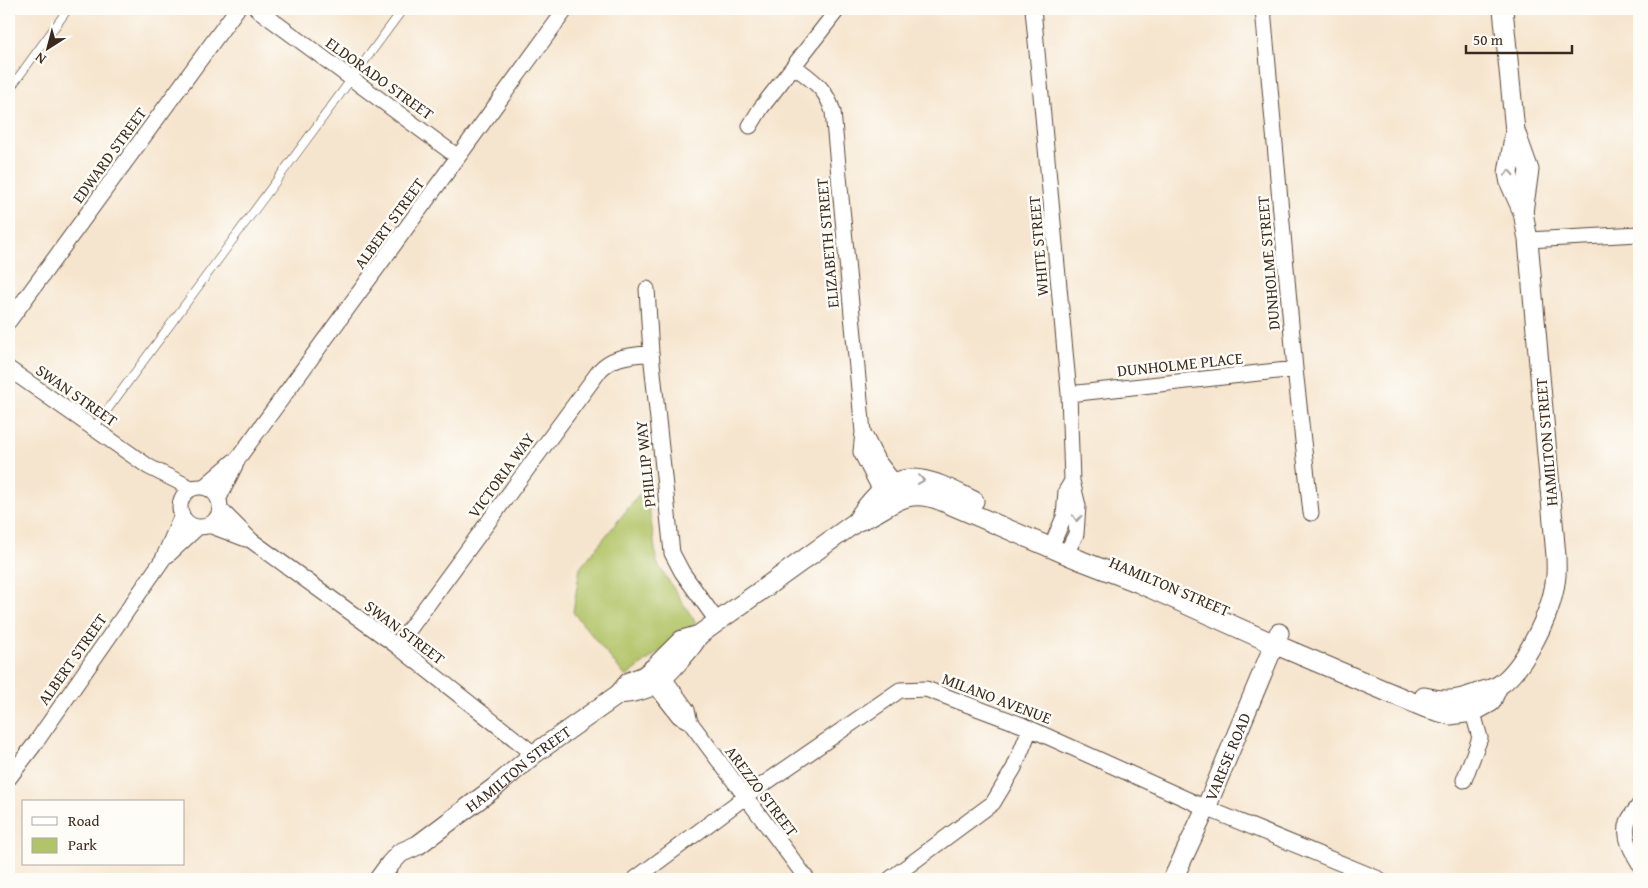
<svg xmlns="http://www.w3.org/2000/svg" width="1648" height="888" font-family="'Gentium Book Plus',serif">
	<style>
		.green { fill: #b2c468; stroke: #767743 }
		.lines { fill: none; stroke-linecap: round; stroke-linejoin: round }
		.service-casing { stroke: #574638; stroke-width: 9 }
		.minor-casing { stroke: #574638; stroke-width: 17 }
		.tertiary-casing { stroke: #574638; stroke-width: 21 }
		.service { stroke: #fff; stroke-width: 8 }
		.minor { stroke: #fff; stroke-width: 15 }
		.tertiary { stroke: #fff; stroke-width: 19 }
		.oneway { stroke: #a79f9a }
		.labels { text-anchor: middle; dominant-baseline: central; stroke-width: 5; stroke-linejoin: round; paint-order: stroke }
		.street-label { font-size: 16px; fill: #3b2a1e; stroke: #fdfcf7 }
	</style>
	<rect width="100%" height="100%" fill="#fdfcf7"/>
	<filter id="ink" filterUnits="userSpaceOnUse"><feTurbulence type="fractalNoise" baseFrequency=".02" numOctaves="2"/><feDisplacementMap in="SourceGraphic" scale="10" xChannelSelector="R" yChannelSelector="G"/><feConvolveMatrix kernelMatrix="1 2 1 2 8 2 1 2 1" color-interpolation-filters="sRGB"/></filter>
	<filter id="wash" filterUnits="userSpaceOnUse"><feTurbulence type="fractalNoise" baseFrequency=".0096" numOctaves="4" result="noise"/><feDisplacementMap in="SourceGraphic" scale="20" xChannelSelector="R" yChannelSelector="G"/><feGaussianBlur stdDeviation="1.12" result="paint"/><feColorMatrix in="noise" values="0 0 0 0 0 0 0 0 0 0 0 0 0 0 0 0 0 1.4 0 .05"/><feComposite in="paint" operator="in"/></filter>
	<g filter="url(#wash)">
		<rect width="100%" height="100%" fill="#f6e5ce"/>
		<!-- green -->
		<path class="green" d="M646,486L657,563L696,623L626,677L573,612L580,568Z"/>
	</g>
	<g filter="url(#ink)">
		<g class="lines">
			<!-- service casing -->
			<g class="service-casing">
				<path id="service" d="M9,90L68,9
					M94,428L403,9"/>
			</g>
			<!-- minor casing -->
			<g class="minor-casing">
				<path id="minor" d="M257,9L458,157
					M1033,9L1069,394L1072,481L1078,506L1076,534L1066,554
					M1263,9L1295,369L1311,513
					M794,66C813,81 826,88 833,112L863,432L861,452L877,483L887,500
					M750,126L761,108L838,9
					M1528,240L1639,234
					M647,289L651,353L672,553L682,572L717,621
					M9,321L237,9
					M9,369L149,467L191,488
					M1069,394L1295,369
					M863,432L877,460L894,482L895,493
					M180 507a20 20 0 1 1 40 0a20 20 0 1 1-40 0Z
					M204,487L234,461
					M219,498L239,457L566,9
					M220,509L252,541L397,646L534,754
					M209,525L246,539
					M1051,547L1064,517L1066,491L1072,481
					M168,555L198,527
					M397,646L600,370C614,355 632,356 651,353
					M658,670L687,710L690,722L807,879
					M648,676L679,716L690,722
					M9,778L34,745L163,559L182,515
					M1464,780L1480,738L1470,702
					M1639,805C1636,810 1630,816 1628,822C1623,837 1632,851 1639,863
					M635,879L745,797L900,690L926,689L1022,725L1206,808L1379,879
					M890,879L993,803L1014,768L1030,729"/>
			</g>
			<!-- tertiary casing -->
			<g class="tertiary-casing">
				<g id="tertiary">
					<path d="M1503,9L1515,131L1529,170L1523,212"/>
					<path d="M857,521C863,510 869,503 878,494C910,464 942,486 974,501"/>
					<path d="M619,694C649,692 660,683 679,661C686,653 693,646 698,636"/>
					<path d="M1424,697C1447,703 1461,700 1483,691C1488,690 1494,688 1498,686C1524,670 1551,613 1555,583C1557,574 1556,565 1556,556L1528,240L1523,212L1510,183L1508,173L1515,131"/>
					<path id="s1" d="M379,879L390,864L400,853L418,845L494,788L534,754L619,694L629,682L644,676L655,667L682,640L699,635L856,522C891,510 900,485 942,501L1082,561L1139,583L1274,644L1426,708L1450,715L1473,712L1491,702L1498,686"/>
					<path id="s2" d="M1173,879L1206,808L1279,633"/>
				</g>
			</g>
			<!-- service -->
			<use href="#service" class="service"/>
			<!-- minor -->
			<use href="#minor" class="minor"/>
			<!-- tertiary -->
			<use href="#tertiary" class="tertiary"/>
		</g>
		<!-- one-way arrows -->
		<defs><path id="oneway-chevron" d="M-2-3.5L2.5 0L-2 3.5" fill="none" stroke-width="1.6" stroke-linecap="round" stroke-linejoin="round" transform="scale(1.25)"/></defs>
		<g class="oneway">
			<use href="#oneway-chevron" transform="translate(1509 173) rotate(-93)"/>
			<use href="#oneway-chevron" transform="translate(921 480) rotate(8)"/>
			<use href="#oneway-chevron" transform="translate(1077 518) rotate(94)"/>
		</g>
	</g>
	<g class="labels">
		<!-- street labels -->
		<g class="street-label">
			<text transform="translate(380 78) rotate(36)">ELDORADO STREET</text>
			<text transform="translate(109 155) rotate(-54)">EDWARD STREET</text>
			<text transform="translate(389 223) rotate(-54)">ALBERT STREET</text>
			<text transform="translate(827 243) rotate(-95)">ELIZABETH STREET</text>
			<text transform="translate(1038 246) rotate(-95)">WHITE STREET</text>
			<text transform="translate(1268 263) rotate(-95)">DUNHOLME STREET</text>
			<text transform="translate(1180 364) rotate(-6)">DUNHOLME PLACE</text>
			<text transform="translate(77 395) rotate(35)">SWAN STREET</text>
			<text transform="translate(1546 442) rotate(-95)">HAMILTON STREET</text>
			<text transform="translate(645 464) rotate(-96)">PHILLIP WAY</text>
			<text transform="translate(501 475) rotate(-54)">VICTORIA WAY</text>
			<text transform="translate(1170 586) rotate(23)">HAMILTON STREET</text>
			<text transform="translate(405 632) rotate(37)">SWAN STREET</text>
			<text transform="translate(72 659) rotate(-55)">ALBERT STREET</text>
			<text transform="translate(997 698) rotate(21)">MILANO AVENUE</text>
			<text stroke="none"><textPath href="#s2" startOffset="134">VARESE ROAD</textPath></text>
			<text stroke="none"><textPath href="#s1" startOffset="179">HAMILTON STREET</textPath></text>
			<text transform="translate(762 791) rotate(53)">AREZZO STREET</text>
		</g>
	</g>
	<!-- margin -->
	<rect width="1648" height="888" fill="none" stroke="#fdfcf7" stroke-width="30"/>
	<!-- legend -->
	<rect x="22" y="800" width="162" height="65" fill="#fdfcf7" stroke="#afa8a0"/>
	<rect x="32" y="817" width="25" height="8" fill="#ffffff" stroke="#afa8a0"/>
	<text x="68" y="826" font-size="15" fill="#3b2a1e">Road</text>
	<rect x="32" y="838" width="25" height="15" fill="#b2c468" stroke="#afa8a0"/>
	<text x="68" y="850" font-size="15" fill="#3b2a1e">Park</text>
	<!-- north arrow -->
	<g transform="translate(48 48) rotate(216)" stroke="#fdfcf7" stroke-width="4" paint-order="stroke">
	<path d="M0-4L9 19L0 12L-9 19Z" fill="#3b2a1e"/>
	<text y="-8" font-size="14" font-weight="bold" text-anchor="middle" fill="#3b2a1e">N</text>
	</g>
	<!-- scale -->
	<path d="M1466 45v8h106v-8" fill="none" stroke="#3b2a1e" stroke-width="2.5"/>
	<text x="1473" y="45" font-size="15" fill="#3b2a1e" stroke="#fdfcf7" stroke-width="4" paint-order="stroke">50 m</text>
</svg>
